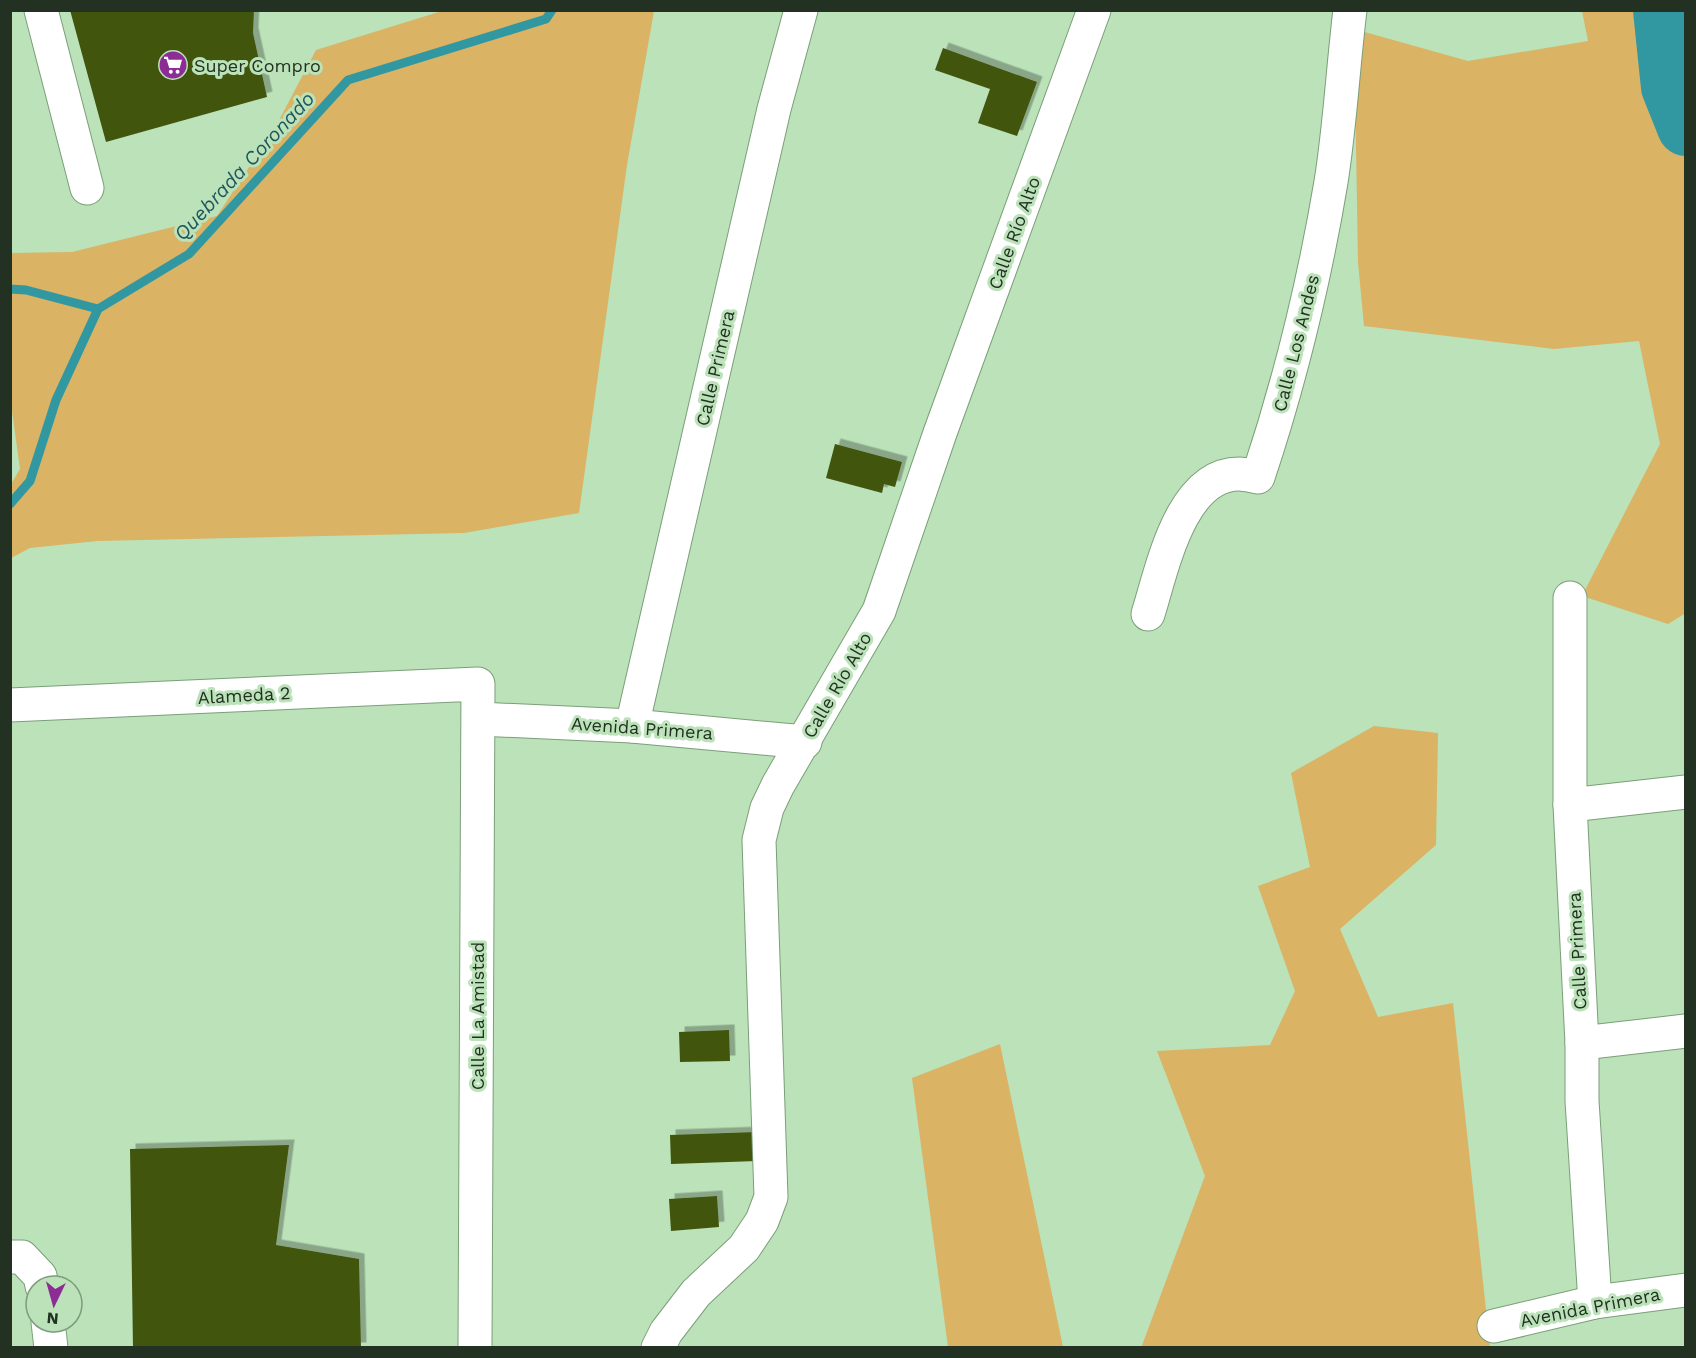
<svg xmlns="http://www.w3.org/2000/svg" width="1696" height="1358" font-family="'Work Sans',sans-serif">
<defs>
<filter id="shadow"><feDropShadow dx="5.5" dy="-5.5" stdDeviation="0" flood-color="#0004"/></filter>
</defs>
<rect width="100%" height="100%" fill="#bbe2b9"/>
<g fill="#dab364">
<polygon points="442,11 654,11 627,165 579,513 464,533 97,541 30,548 11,558 11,484 20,469 11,404 11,253 72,252 217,216 276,126 316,50"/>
<polygon points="1582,11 1685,11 1686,613 1668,624 1582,596 1660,444 1639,341 1554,349 1364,326 1358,262 1354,29 1468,61 1588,41"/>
<polygon points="1374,726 1438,733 1436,845 1340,929 1378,1017 1453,1003 1490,1347 1141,1348 1205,1176 1157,1051 1270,1045 1295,991 1258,886 1310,867 1291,773"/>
<polygon points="1000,1044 1063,1347 948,1347 912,1078"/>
</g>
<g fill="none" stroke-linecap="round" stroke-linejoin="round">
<g stroke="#3198a1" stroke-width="9">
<polyline points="10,289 26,290 98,309"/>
<polyline points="10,504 30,481 56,400 98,309 189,254 348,80 546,19 552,10"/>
</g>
<polyline stroke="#3198a1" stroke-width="58" points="1662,10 1670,87 1686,127"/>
</g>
<g fill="#425411" filter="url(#shadow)">
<polygon points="70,10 254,10 253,33 267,97 106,142"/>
<polygon points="943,48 1037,82 1017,136 978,123 990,89 935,70"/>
<polygon points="835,444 902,462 895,487 884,484 882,493 826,478"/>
<polygon points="729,1030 730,1061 680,1062 679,1032"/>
<polygon points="756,1132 757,1161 671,1164 670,1135"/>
<polygon points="289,1145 276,1245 359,1259 361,1348 133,1348 130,1149"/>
<polygon points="717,1196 719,1227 671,1231 669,1199"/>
</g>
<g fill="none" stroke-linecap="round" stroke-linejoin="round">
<g stroke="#7b9f79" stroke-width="35">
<g id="minor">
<polyline points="41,10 87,188"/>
<polyline points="1570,598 1570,805 1582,1043 1582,1101 1595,1302"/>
<path d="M1148,614C1162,570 1180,474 1239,474C1245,474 1252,476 1258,477C1290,381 1314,283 1331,182C1340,126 1343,67 1350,10"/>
<polyline points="10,705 478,684 475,1348"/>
<polyline points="479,719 632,726 805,742"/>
<polyline points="632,726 774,109 801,10"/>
<polyline points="1570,805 1686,792"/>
<polyline points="1582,1043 1686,1031"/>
<polyline points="10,1257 22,1257 40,1276 42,1286"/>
<polyline points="48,1322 51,1348"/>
<polyline points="1494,1326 1595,1302 1686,1290"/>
<polyline points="658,1348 666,1332 696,1293 744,1248 762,1221 771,1197 759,840 767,808 778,785 879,611 940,433 1094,10"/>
</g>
</g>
<use href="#minor" stroke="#fff" stroke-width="33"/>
</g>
<defs>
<g id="supermarket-disc" transform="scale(1.5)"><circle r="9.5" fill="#8c2d96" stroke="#bbe2b9"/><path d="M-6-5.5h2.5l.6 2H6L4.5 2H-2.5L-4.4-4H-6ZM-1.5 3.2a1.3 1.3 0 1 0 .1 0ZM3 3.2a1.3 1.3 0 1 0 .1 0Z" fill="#fff"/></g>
</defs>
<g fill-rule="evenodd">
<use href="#supermarket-disc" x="173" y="65"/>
</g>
<g text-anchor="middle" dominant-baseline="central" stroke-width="6" stroke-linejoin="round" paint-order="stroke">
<g font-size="18" fill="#223121" stroke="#bbe2b9" text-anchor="start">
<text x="194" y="65">Super Compro</text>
</g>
<g font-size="18" fill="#223121" stroke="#bbe2b9">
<text transform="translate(1014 233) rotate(-70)">Calle Río Alto</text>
<text transform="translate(1296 343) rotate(-76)">Calle Los Andes</text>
<text transform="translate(715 368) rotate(-77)">Calle Primera</text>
<text transform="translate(837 685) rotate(-60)">Calle Río Alto</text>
<text transform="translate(244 695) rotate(-3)">Alameda 2</text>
<text transform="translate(642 728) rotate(4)">Avenida Primera</text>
<text transform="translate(1577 951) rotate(-93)">Calle Primera</text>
<text transform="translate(477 1016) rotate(-90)">Calle La Amistad</text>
<text transform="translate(1590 1307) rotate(-11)">Avenida Primera</text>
</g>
<g font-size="20" font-style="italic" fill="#20575d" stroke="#bbe2b9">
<text transform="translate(244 166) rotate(-47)">Quebrada Coronado</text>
</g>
</g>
<rect width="1696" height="1358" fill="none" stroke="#223121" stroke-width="24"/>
<g transform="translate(54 1304) rotate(185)"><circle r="28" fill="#bbe2b9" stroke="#7e9b7c" stroke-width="1.5"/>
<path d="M0-4.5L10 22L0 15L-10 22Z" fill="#8c2d96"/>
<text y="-9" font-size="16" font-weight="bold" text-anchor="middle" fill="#223121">N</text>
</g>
</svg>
